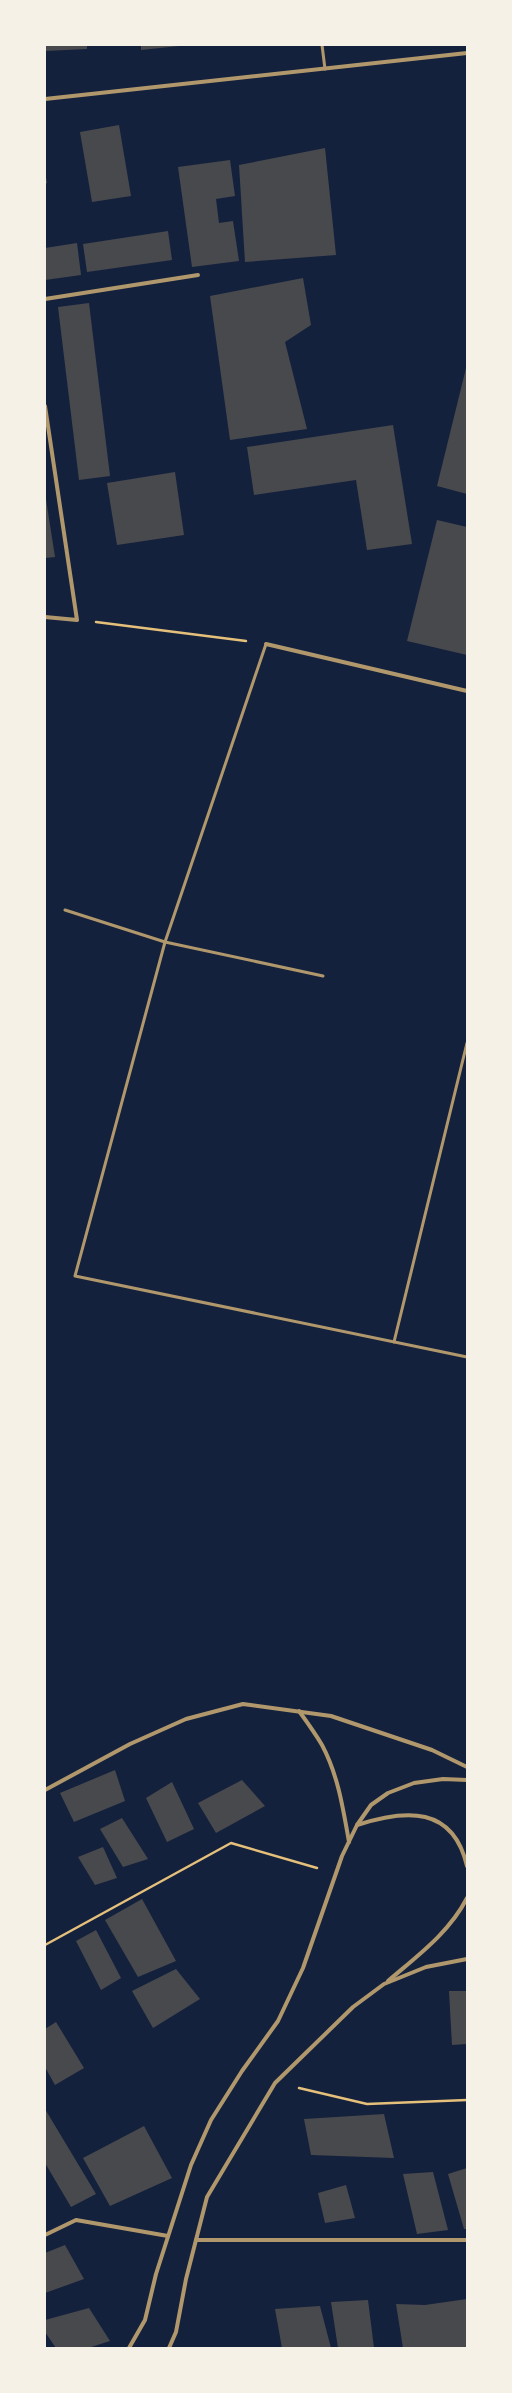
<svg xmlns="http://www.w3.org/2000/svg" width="512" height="2393" font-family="Signika,sans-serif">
<rect width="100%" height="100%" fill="#14213d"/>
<g fill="#48494c">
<polygon points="45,45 87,45 87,49 45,51"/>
<polygon points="141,45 179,45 179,46 141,50"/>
<polygon points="119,125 131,196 92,202 80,132"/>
<polygon points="325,148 336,255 245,262 239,165"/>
<polygon points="230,160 235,196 216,199 219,223 233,221 239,261 192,267 178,167"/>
<polygon points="45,172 47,183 45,184"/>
<polygon points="168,231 172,260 87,272 83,244"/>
<polygon points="77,243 81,275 45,280 45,248"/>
<polygon points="303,278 311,325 285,342 307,429 230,440 210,296"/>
<polygon points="89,303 110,476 79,480 58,307"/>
<polygon points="467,364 467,494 437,486"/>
<polygon points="393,425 412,544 367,550 356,480 254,495 247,447"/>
<polygon points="175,472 184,535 117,545 107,483"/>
<polygon points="45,493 55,557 45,558"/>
<polygon points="437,520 467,527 467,655 407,641"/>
<polygon points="115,1770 125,1801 74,1822 60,1793"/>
<polygon points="242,1780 265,1806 216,1833 198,1803"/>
<polygon points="172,1782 194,1829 167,1842 146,1798"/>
<polygon points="122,1818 148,1859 123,1867 100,1829"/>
<polygon points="103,1847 117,1878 95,1885 78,1857"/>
<polygon points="142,1899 176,1961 138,1977 105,1920"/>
<polygon points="96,1930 121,1978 101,1990 76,1941"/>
<polygon points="176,1969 200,1999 153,2028 132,1991"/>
<polygon points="449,1991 467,1991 467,2044 452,2045"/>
<polygon points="56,2022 84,2068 55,2085 45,2067 45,2029"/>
<polygon points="45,2109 96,2194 71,2207 45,2163"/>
<polygon points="384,2114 394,2158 311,2155 304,2119"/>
<polygon points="144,2126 172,2178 110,2206 83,2158"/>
<polygon points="467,2168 467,2229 464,2229 448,2174"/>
<polygon points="433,2172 448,2230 417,2234 403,2174"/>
<polygon points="346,2185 355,2218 325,2223 318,2193"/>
<polygon points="65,2245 84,2279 45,2293 45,2253"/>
<polygon points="467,2299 467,2348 403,2348 396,2304 425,2305"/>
<polygon points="368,2300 374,2348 338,2348 331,2302"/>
<polygon points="320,2306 331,2348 282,2348 275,2309"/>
<polygon points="89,2308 110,2341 88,2348 56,2348 45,2332 45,2320"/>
</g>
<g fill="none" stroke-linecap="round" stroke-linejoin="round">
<g stroke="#e5c07b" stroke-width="2.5">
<polyline points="96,622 246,641"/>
<polyline points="45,1945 231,1843 317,1868"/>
<polyline points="299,2088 367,2104 467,2100"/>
</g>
<g stroke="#b1986c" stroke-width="3">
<polyline points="322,45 325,69"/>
<polyline points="266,644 165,942 75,1276 467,1357"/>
<polyline points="65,910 165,942 323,976"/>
<polyline points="394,1342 467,1043"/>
</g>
<g stroke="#b1986c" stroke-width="4">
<polyline points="45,99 467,53"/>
<polyline points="45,299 198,275"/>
<polyline points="45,406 77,620 45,617"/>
<polyline points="266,644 467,691"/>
<path d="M299,1711C307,1722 315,1733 322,1745C338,1775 343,1808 349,1842"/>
<polyline points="45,1790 130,1744 186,1719 243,1704 331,1716 432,1750 467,1767"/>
<path d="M357,1825C406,1809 453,1806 467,1866"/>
<path d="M388,1981C417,1956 449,1933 467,1898"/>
<polyline points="45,2235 76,2220 168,2236"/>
<polyline points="196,2240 467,2240"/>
<polyline points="129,2348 145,2320 156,2274 191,2165 211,2120 242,2071 278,2021 303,1968 342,1856 357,1825 371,1805 388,1793 414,1783 443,1779 467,1780"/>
<polyline points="169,2348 176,2332 186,2279 207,2197 275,2083 353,2007 384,1984 426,1967 467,1959"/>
</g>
</g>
<rect width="512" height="2393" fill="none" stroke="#f6f1e7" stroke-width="92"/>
</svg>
